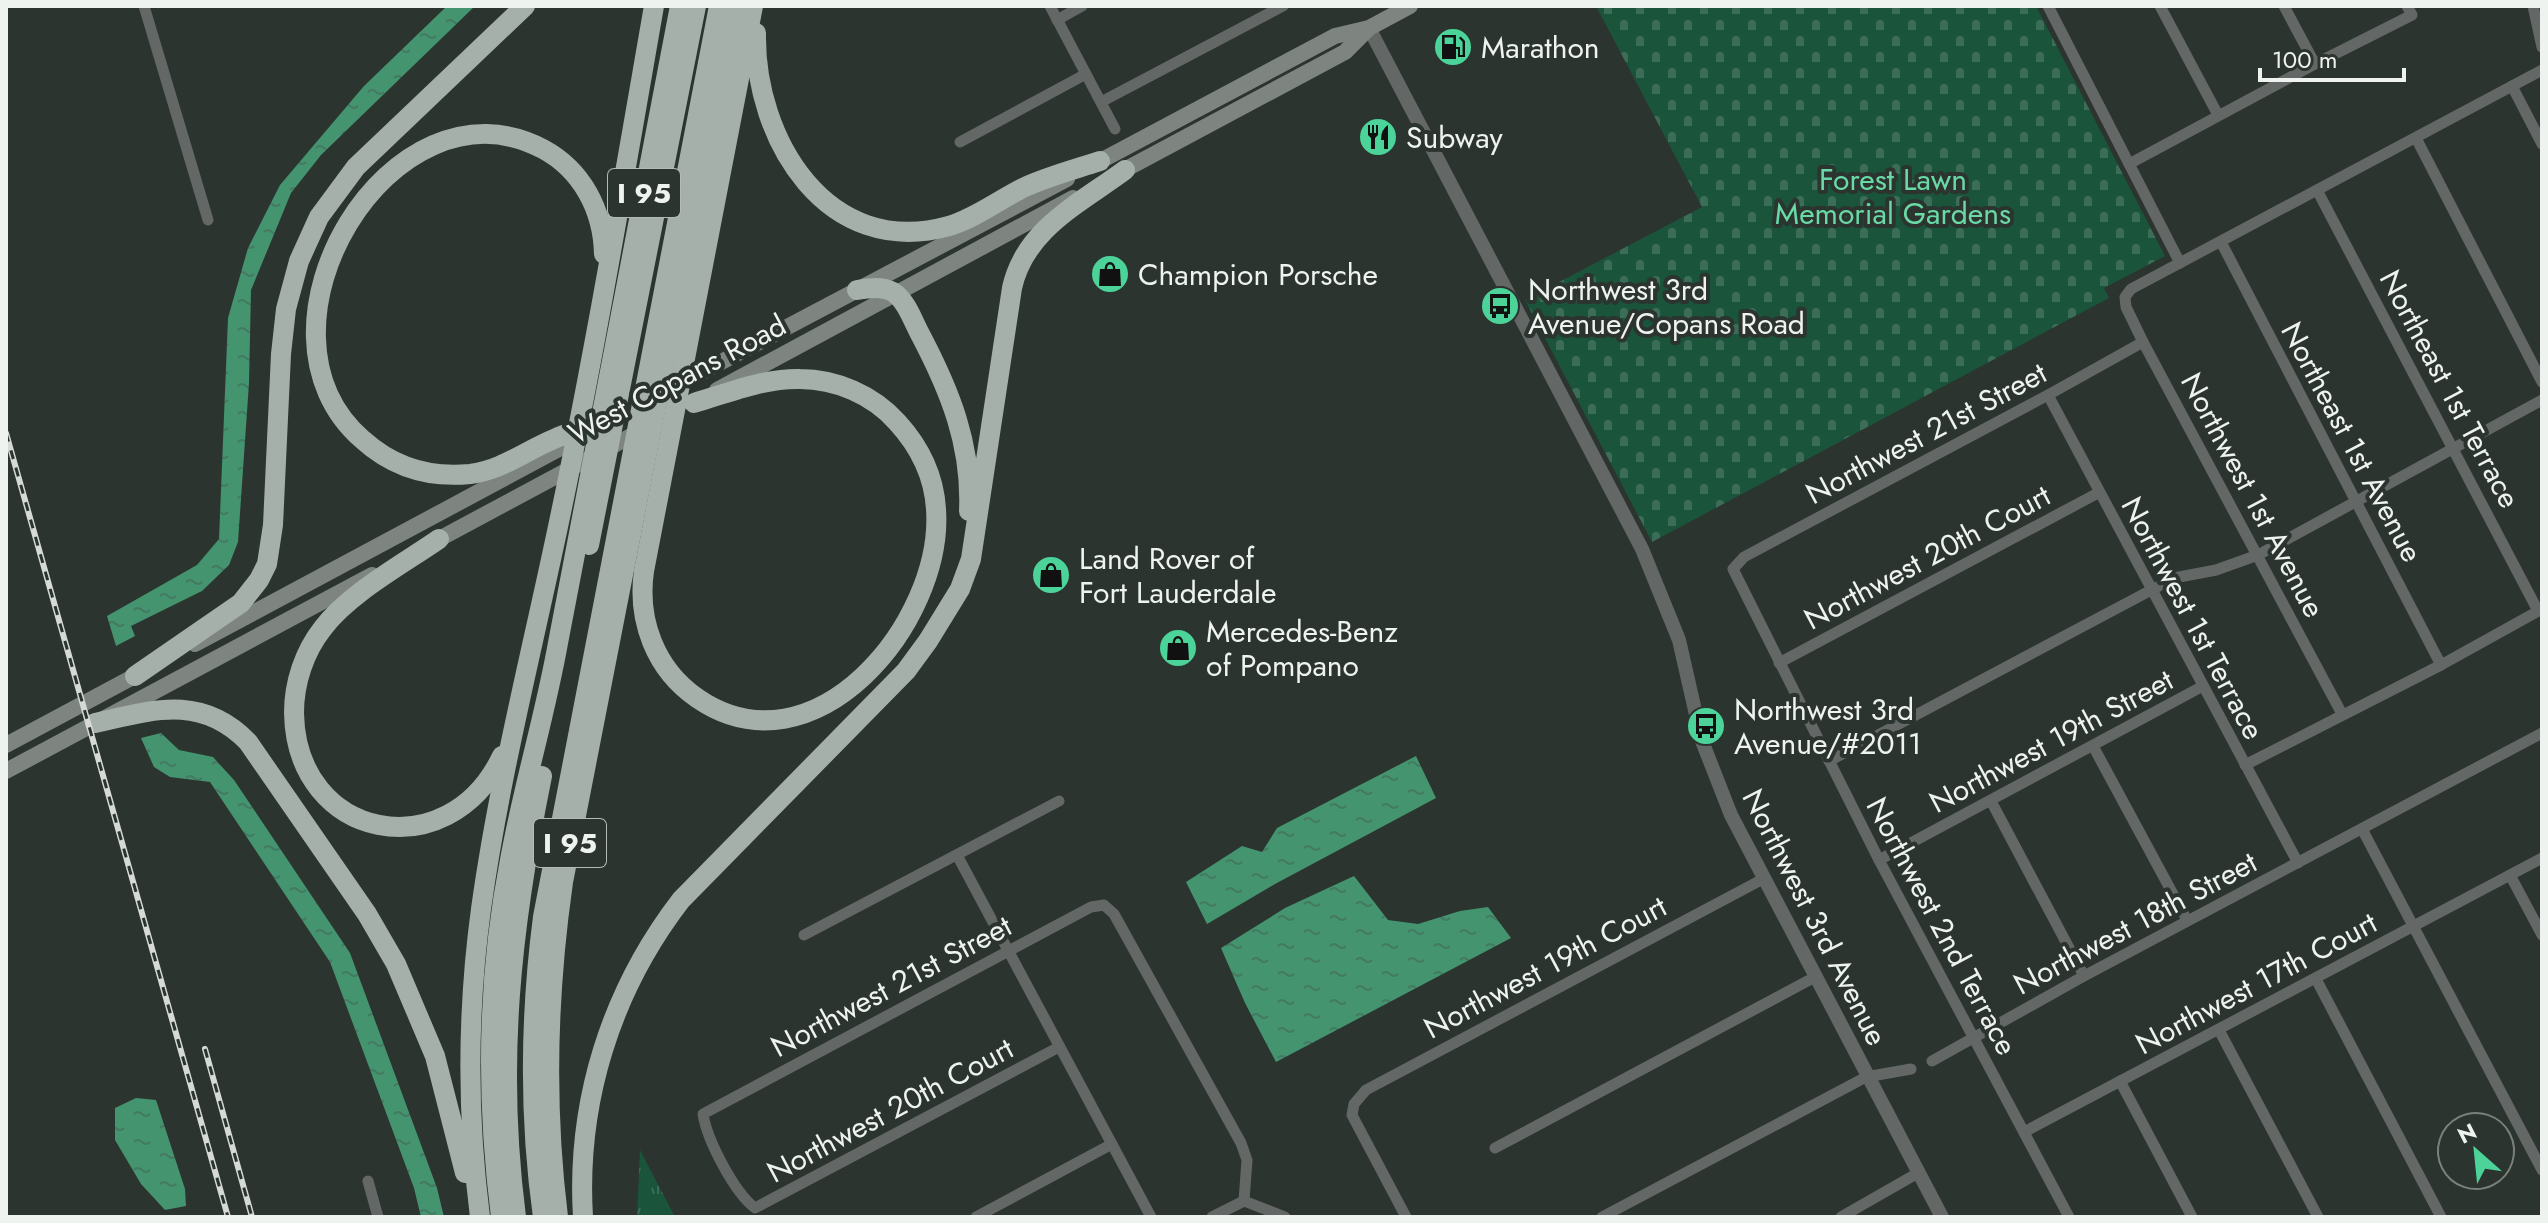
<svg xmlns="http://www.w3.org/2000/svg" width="2548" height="1223" font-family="Jost,sans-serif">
<defs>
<pattern id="grass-tufts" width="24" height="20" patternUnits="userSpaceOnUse" patternTransform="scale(2)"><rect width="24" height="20" fill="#1a543b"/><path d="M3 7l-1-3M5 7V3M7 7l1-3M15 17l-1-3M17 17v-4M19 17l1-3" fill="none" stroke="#3c6d58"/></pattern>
<pattern id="cemetery-stones" width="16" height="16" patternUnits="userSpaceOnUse" patternTransform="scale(2)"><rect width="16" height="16" fill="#1a543b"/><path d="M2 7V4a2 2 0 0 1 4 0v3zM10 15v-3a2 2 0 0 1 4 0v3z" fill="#3c6d58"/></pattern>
<pattern id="water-ripples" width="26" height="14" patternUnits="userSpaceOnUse" patternTransform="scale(2)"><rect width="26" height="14" fill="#43946f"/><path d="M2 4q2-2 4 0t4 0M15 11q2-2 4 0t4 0" fill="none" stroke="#447a61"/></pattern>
</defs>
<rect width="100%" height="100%" fill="#2c342f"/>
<polygon fill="url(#grass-tufts)" points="640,1150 675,1217 637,1217"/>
<polygon fill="url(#cemetery-stones)" points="1596,6 2036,6 2165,256 2104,288 2109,298 1652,542 1525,300 1702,207"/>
<g fill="url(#water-ripples)">
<polygon points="447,6 475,6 321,155 291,193 251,290 249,383 238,542 229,565 202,591 131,626 135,636 116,646 107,616 197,565 219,539 228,318 248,248 280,185 364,86"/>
<polygon points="161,733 179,750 213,757 234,780 350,953 437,1188 444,1217 421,1217 414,1188 330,962 210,782 170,777 154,767 141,738"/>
<polygon points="1416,756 1436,798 1275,884 1207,924 1186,882 1242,846 1262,852 1277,828"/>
<polygon points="1354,876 1388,920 1418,924 1460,911 1488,907 1511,938 1276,1062 1245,1003 1221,948 1285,908"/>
<polygon points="136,1098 156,1100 185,1189 186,1206 165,1210 141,1184 115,1140 115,1108"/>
</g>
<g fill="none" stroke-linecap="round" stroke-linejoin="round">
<g stroke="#636765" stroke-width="11">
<polyline points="144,6 208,220"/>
<polyline points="1050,6 1115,129"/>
<polyline points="2048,6 2180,263"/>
<polyline points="2160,6 2218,115"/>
<polyline points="2284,6 2315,64"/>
<polyline points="2533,6 2542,47"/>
<polyline points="1057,20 1082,6"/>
<polyline points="2512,86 2542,144"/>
<polyline points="1101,102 1283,6"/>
<polyline points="2416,138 2542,382"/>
<polyline points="960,142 1086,74"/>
<polyline points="2129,164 2315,64 2412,15 2407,6"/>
<polyline points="2317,190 2538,611"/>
<polyline points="2221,242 2441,665"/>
<polyline points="2048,395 2298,863"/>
<polyline points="1779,663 2098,493"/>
<polyline points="2342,714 2143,342 2126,307 2125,297 2131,289 2542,70"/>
<polyline points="2093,746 2187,920"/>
<polyline points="1829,761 2174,578 2216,570 2258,555 2542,400"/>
<polyline points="2245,765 2441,665 2542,609"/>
<polyline points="1991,801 2084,976"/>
<polyline points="2362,829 2542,1170"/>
<polyline points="957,855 1151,1217"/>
<polyline points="1879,860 2203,686"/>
<polyline points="2510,875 2542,935"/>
<polyline points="804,935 1059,801"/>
<polyline points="2316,979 2441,1217"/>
<polyline points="2219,1030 2318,1217"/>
<path d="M1059,1047L755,1208C734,1192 707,1140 703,1114L1091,907L1104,905L1114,914L1241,1143L1247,1160L1244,1201L1285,1217"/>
<polyline points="1932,1061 2084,976 2542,733"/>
<polyline points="2120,1081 2192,1217"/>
<polyline points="2024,1132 2542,858"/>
<polyline points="1495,1148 1815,977"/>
<polyline points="368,1181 378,1217"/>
<polyline points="976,1217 1112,1144"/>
<polyline points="1212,1217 1244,1201"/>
<polyline points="1406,1217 1352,1115 1354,1104 1366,1090 1763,879"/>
<polyline points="1602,1217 1866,1077 1911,1069"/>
<polyline points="1841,1217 1918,1173"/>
<polyline points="2069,1217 1879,860 1733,569 1744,557 2048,395 2143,342"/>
</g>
<polyline stroke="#636765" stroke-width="14" points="1369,28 1642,549 1679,640 1702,741 1731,815 1942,1217"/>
<g stroke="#7e8581" stroke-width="16">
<polyline points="1091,166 1335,36 1369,28 1410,6"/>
<polyline points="1115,175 1345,52 1368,29"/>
<polyline points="674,387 1067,179"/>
<polyline points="717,390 1073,198"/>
<polyline points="428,545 644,429"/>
<polyline points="195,644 583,436"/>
<polyline points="6,745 146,670"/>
<polyline points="6,771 372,575"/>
</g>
<g stroke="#a6b0ab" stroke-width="20">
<path d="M756,33C754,139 827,260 949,226C976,218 1000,199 1025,187C1049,176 1076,169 1100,161"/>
<path d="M857,290C869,288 882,286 893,292C906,300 913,321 920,334C950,391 972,445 969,511"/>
<path d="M694,403C728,393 764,378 800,379C836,379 873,395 897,422C919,446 934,476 936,509C944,622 814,779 697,698C655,669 637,620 644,571L753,6"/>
<path d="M588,426C577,430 565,434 554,439C525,451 502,470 470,474C430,478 393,467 363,440C235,330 392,69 543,149C582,170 603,210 604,254"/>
<path d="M439,539C403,564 348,594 323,628C304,652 294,683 294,713C296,840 448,870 502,756"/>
<polyline points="589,545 696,6"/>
<polyline points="135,676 241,603 259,580 267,564 273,525 281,354 286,309 299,261 319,217 356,167 525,6"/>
<path d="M95,723C153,710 201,694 248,742L367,914L396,964L435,1056L465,1173"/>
<path d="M480,1217C467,1115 467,1012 481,909C499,779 532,651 559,522C595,351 624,178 654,6"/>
<path d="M501,1217C486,1098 487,978 510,860C523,787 545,716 558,643C598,430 639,218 680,6"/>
<path d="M516,1217C496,1063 511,928 542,776"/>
<path d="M543,1217C529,1117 530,1017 543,917L719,6"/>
<path d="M558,1217C544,1104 547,994 563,882L734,6"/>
<path d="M583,1217C576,1102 611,991 681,900L906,671L928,641L960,589L971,559L1012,288C1025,229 1079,204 1125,170"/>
</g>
<g stroke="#d5dad7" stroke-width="6">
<g id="rail">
<polyline points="6,433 228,1217"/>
<polyline points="205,1049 252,1217"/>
</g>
</g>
<use href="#rail" stroke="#2c342f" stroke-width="3" stroke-dasharray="9" stroke-linecap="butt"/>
</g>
<defs>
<g id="fuel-disc" transform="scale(2)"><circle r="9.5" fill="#4cd39a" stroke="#2c342f"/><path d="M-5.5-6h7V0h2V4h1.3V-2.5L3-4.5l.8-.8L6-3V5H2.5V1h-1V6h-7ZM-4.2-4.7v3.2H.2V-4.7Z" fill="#111"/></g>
<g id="restaurant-disc" transform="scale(2)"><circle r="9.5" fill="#4cd39a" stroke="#2c342f"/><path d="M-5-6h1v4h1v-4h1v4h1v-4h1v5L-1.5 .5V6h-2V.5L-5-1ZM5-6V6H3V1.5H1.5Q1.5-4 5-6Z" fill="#111"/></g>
<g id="shop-disc" transform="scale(2)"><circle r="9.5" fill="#4cd39a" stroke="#2c342f"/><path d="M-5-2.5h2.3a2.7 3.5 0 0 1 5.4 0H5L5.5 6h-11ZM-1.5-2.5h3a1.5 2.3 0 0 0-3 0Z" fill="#111"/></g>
<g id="bus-disc" transform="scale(2)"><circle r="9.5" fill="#4cd39a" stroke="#2c342f"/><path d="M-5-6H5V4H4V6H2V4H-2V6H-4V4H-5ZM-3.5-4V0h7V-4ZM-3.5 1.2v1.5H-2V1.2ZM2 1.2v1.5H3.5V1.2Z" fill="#111"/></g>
</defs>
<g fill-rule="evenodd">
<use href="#fuel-disc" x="1453" y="47"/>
<use href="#restaurant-disc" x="1378" y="137"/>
<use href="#shop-disc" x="1110" y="274"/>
<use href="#bus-disc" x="1500" y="306"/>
<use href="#shop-disc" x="1051" y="575"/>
<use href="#shop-disc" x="1178" y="648"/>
<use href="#bus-disc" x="1706" y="726"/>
</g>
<g text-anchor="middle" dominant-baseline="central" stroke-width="8" stroke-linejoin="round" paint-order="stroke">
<g fill="#2c342f" stroke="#b4bab6" stroke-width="2">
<rect x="608" y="169" width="72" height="48" rx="6"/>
<rect x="534" y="819" width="72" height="48" rx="6"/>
</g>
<g font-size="28" font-weight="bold" fill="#eef3f0">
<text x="644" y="193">I 95</text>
<text x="570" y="843">I 95</text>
</g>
<g font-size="30" fill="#eef3f0" stroke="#2c342f" text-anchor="start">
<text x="1481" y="47">Marathon</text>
<text x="1406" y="137">Subway</text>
<text x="1138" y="274">Champion Porsche</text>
<text x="1528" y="289">Northwest 3rd<tspan x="1528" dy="34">Avenue/Copans Road</tspan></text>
<text x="1079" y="558">Land Rover of<tspan x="1079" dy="34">Fort Lauderdale</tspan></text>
<text x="1206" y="631">Mercedes-Benz<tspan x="1206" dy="34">of Pompano</tspan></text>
<text x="1734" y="709">Northwest 3rd<tspan x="1734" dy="34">Avenue/#2011</tspan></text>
</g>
<g font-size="30" fill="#69d9a6" stroke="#2c342f">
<text x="1893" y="179">Forest Lawn<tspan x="1893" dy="34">Memorial Gardens</tspan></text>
</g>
<g font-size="30" fill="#eef3f0" stroke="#2c342f">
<text transform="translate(677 379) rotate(-28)">West Copans Road</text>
<text transform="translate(2450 389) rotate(62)">Northeast 1st Terrace</text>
<text transform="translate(1926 433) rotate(-28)">Northwest 21st Street</text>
<text transform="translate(2352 442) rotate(62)">Northeast 1st Avenue</text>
<text transform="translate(2253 495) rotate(62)">Northwest 1st Avenue</text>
<text transform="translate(1927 557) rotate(-28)">Northwest 20th Court</text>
<text transform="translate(2193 618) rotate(62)">Northwest 1st Terrace</text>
<text transform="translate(2051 741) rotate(-28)">Northwest 19th Street</text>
<text transform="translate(1815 917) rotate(63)">Northwest 3rd Avenue</text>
<text transform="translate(2135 923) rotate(-28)">Northwest 18th Street</text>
<text transform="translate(1942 926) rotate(62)">Northwest 2nd Terrace</text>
<text transform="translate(1545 967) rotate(-28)">Northwest 19th Court</text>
<text transform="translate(2256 983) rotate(-28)">Northwest 17th Court</text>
<text transform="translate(891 986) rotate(-28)">Northwest 21st Street</text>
<text transform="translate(890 1110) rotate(-28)">Northwest 20th Court</text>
</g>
</g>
<rect width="2548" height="1223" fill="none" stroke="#eef3f0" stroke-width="16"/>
<g transform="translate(2476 1151) rotate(333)"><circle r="38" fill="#2c342f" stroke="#7a807c" stroke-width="2"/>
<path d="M0-6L14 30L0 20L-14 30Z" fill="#4cd39a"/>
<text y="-12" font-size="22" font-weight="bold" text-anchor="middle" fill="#eef3f0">N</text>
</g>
<path d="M2260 68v12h144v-12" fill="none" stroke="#eef3f0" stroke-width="4"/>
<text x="2272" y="68" font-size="24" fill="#eef3f0" stroke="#2c342f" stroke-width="6" paint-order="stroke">100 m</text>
</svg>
